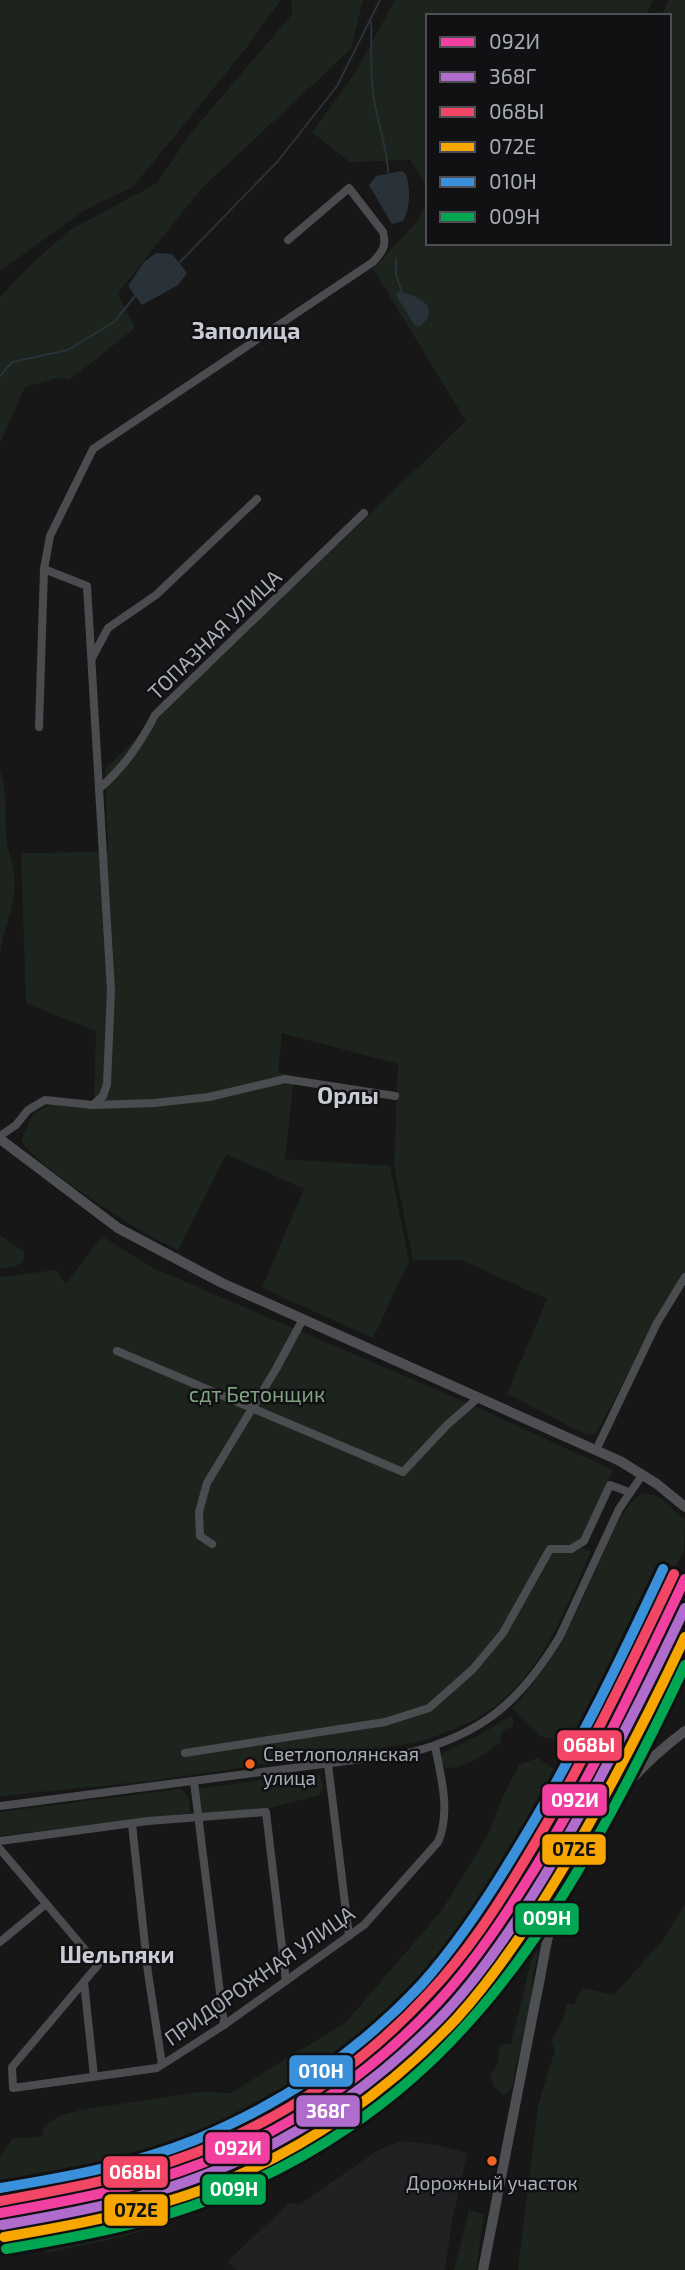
<svg xmlns="http://www.w3.org/2000/svg" width="685" height="2270" font-family="'Exo 2',sans-serif">
<rect width="100%" height="100%" fill="#171717"/>
<polygon fill="#212123" points="402,2141 436,2145 467,2153 451,2227 445,2270 237,2270 227,2262 289,2203 300,2204 380,2149"/>
<g fill="#1d241e">
<polygon points="0,0 281,0 244,51 133,187 85,210 0,271"/>
<polygon points="291,0 363,0 351,49 201,189 125,284 118,293 135,328 69,380 57,378 25,387 0,443 0,297 30,265 70,230 157,183 190,134 292,14"/>
<polygon points="395,0 653,0 646,16 428,16 428,188 410,160 350,162 312,132 355,73"/>
<path d="M669,0H685V1274L666,1300L601,1425L594,1434L587,1435L507,1394L547,1299L461,1260H413L394,1165L398,1064L282,1033L278,1072L294,1076L285,1159L390,1166L409,1261L373,1338L262,1288L304,1189L226,1154L178,1250C147,1236 121,1219 93,1200C67,1182 41,1166 21,1141L33,1114L51,1104L68,1107L94,1100L96,1031L26,1003L21,853L108,852L105,769L466,421L373,269L418,220L428,197V243H669V16H661Z"/>
<path d="M0,771C9,793 4,818 7,842C11,862 17,874 14,896C11,916 2,934 0,954Z"/>
<polygon points="0,1235 24,1252 24,1259 17,1266 0,1269"/>
<path d="M102,1236L151,1267L472,1405L613,1470L586,1534L574,1547L591,1551C566,1608 542,1675 488,1711C466,1726 440,1735 415,1743L150,1781L0,1796V1277L56,1270L66,1284Z"/>
<path d="M644,1493L659,1497L685,1520L684,1551L610,1686L582,1729L568,1735L557,1736L555,1739L542,1737L512,1708C561,1658 586,1591 615,1528C623,1515 630,1499 644,1493Z"/>
<path d="M508,1717H511L514,1722L512,1728H507L501,1733V1742C484,1754 467,1768 446,1768L441,1759L443,1753C466,1740 487,1733 508,1717Z"/>
<polygon points="538,1758 555,1770 526,1841 469,1931 358,2047 316,2065 297,2092 274,2098 237,2113 219,2128 108,2172 30,2184 0,2194 0,2156 13,2138 42,2137 44,2126 62,2115 86,2109 200,2092 231,2093 346,2022 442,1910 488,1835 503,1796 519,1765"/>
<path d="M313,1773L319,1775C323,1782 325,1788 319,1795L266,1809L202,1815L197,1789Z"/>
<path d="M180,1789C190,1795 190,1803 190,1813L0,1836V1812Z"/>
<polygon points="685,1905 685,2270 518,2270 538,2105 555,2050 551,2043 563,2019 567,2003 574,2004 582,1988 614,1995 663,1940"/>
<polygon points="539,1948 533,1976 531,2008 515,2069 512,2088 504,2095 494,2087 490,2076 497,2065 500,2045 511,2044 531,1961"/>
<path d="M283,2163C214,2217 128,2238 44,2253L47,2234L193,2194L268,2166Z"/>
<polygon points="469,2210 484,2214 476,2270 454,2270"/>
</g>
<g fill="#2a3239">
<path d="M402,171L406,174C410,188 411,208 403,221L392,224L369,185L376,176Z"/>
<polygon points="156,253 172,254 187,273 178,285 142,305 128,286 144,262"/>
<path d="M398,292C418,294 443,308 419,327L414,324L396,295Z"/>
</g>
<g fill="none" stroke-linecap="round" stroke-linejoin="round">
<g stroke="#2a3239" stroke-width="2">
<path d="M371,21C372,45 370,69 373,92C376,120 387,145 388,172"/>
<polyline points="396,259 396,275 402,292"/>
<polyline points="179,263 278,161 337,86 380,0"/>
<polyline points="0,376 12,362 68,350 114,322 135,296"/>
</g>
<g stroke="#4b4c50" stroke-width="8">
<polyline points="92,658 108,628 156,595 257,499"/>
<path d="M39,727L44,569L50,536L93,449L373,262C382,252 387,246 383,232L349,188L288,240"/>
<path d="M99,789C124,767 140,744 155,715L364,513"/>
<polyline points="93,1105 154,1103 209,1097 285,1079 395,1096"/>
<polyline points="0,1136 16,1125 28,1110 45,1100 93,1105 103,1096 107,1084 111,991 87,586 44,569"/>
<polyline points="117,1351 403,1472 447,1425 479,1397"/>
<polyline points="596,1450 657,1323 685,1277"/>
<polyline points="212,1544 200,1536 199,1512 207,1483 276,1369 303,1319"/>
<polyline points="185,1753 385,1722 429,1708 473,1669 503,1633 550,1549 571,1549 584,1541 610,1485 629,1492"/>
<polyline points="328,1764 349,1936"/>
<polyline points="194,1782 224,2025"/>
<path d="M0,1806L408,1753C482,1735 521,1701 560,1636L619,1509L643,1474"/>
<polyline points="132,1824 148,1973 162,2064"/>
<polyline points="0,1841 148,1821 266,1812 286,1981"/>
<path d="M0,1849L98,1965L12,2067L13,2088L157,2068L224,2025L364,1925L438,1842C451,1812 441,1777 435,1746"/>
<polyline points="0,1942 46,1904"/>
<polyline points="84,1982 94,2076"/>
</g>
<g stroke="#4d4f52" stroke-width="10">
<polyline points="0,1139 118,1228 222,1283 620,1461 657,1484 685,1507"/>
<path d="M483,2270C501,2181 517,2092 535,2003C543,1967 547,1928 560,1894C583,1830 631,1771 685,1731"/>
</g>
<g stroke="#111113" stroke-width="16">
<path id="rail-1" d="M0,2213C68,2201 135,2189 200,2164C290,2130 373,2072 438,2002C476,1961 507,1913 537,1865C593,1773 639,1676 685,1579"/>
</g>
<g stroke="#111113" stroke-width="16">
<path id="rail-2" d="M2,2225C71,2213 142,2200 207,2174C298,2139 379,2082 446,2012C484,1971 516,1923 545,1875C597,1789 642,1699 685,1608"/>
</g>
<g stroke="#111113" stroke-width="16">
<path id="rail-3" d="M0,2201C66,2189 132,2177 195,2153C284,2119 365,2063 429,1993C467,1953 497,1907 525,1860C581,1768 628,1671 674,1574"/>
</g>
<g stroke="#111113" stroke-width="16">
<path id="rail-4" d="M4,2237C74,2225 144,2212 210,2187C303,2151 389,2091 457,2018C495,1976 527,1928 556,1880C604,1802 646,1720 685,1637"/>
</g>
<g stroke="#111113" stroke-width="16">
<path id="rail-5" d="M0,2188C66,2177 133,2165 195,2140C280,2105 358,2052 421,1985C458,1944 488,1898 516,1851C572,1760 618,1665 663,1569"/>
</g>
<g stroke="#111113" stroke-width="16">
<path id="rail-6" d="M6,2249C77,2237 149,2224 216,2197C311,2160 398,2101 466,2025C556,1927 628,1786 685,1665"/>
</g>
<use href="#rail-1" stroke="#f240a1" stroke-width="10"/>
<use href="#rail-2" stroke="#b06ccc" stroke-width="10"/>
<use href="#rail-3" stroke="#f34667" stroke-width="10"/>
<use href="#rail-4" stroke="#f7a600" stroke-width="10"/>
<use href="#rail-5" stroke="#3a90db" stroke-width="10"/>
<use href="#rail-6" stroke="#00a651" stroke-width="10"/>
</g>
<g fill="#f26522" stroke="#111113" stroke-width="2.5">
<circle cx="250" cy="1764" r="6"/>
<circle cx="492" cy="2161" r="6"/>
</g>
<g text-anchor="middle" dominant-baseline="central" stroke-width="5" stroke-linejoin="round" paint-order="stroke">
<g font-size="19" fill="#a8adb8" stroke="#111113" text-anchor="start">
<text x="263" y="1753">Светлополянская<tspan x="263" dy="24">улица</tspan></text>
<text x="492" y="2182" text-anchor="middle">Дорожный участок</text>
</g>
<g font-size="21" fill="#a8adb8" stroke="#111113">
<text transform="translate(214 634) rotate(-44)">ТОПАЗНАЯ УЛИЦА</text>
<text transform="translate(259 1975) rotate(-35)">ПРИДОРОЖНАЯ УЛИЦА</text>
</g>
<g font-size="21" fill="#7fa381" stroke="#111113">
<text x="257" y="1393">сдт Бетонщик</text>
</g>
<g font-size="23" font-weight="bold" fill="#c9ccd4" stroke="#111113">
<text x="246" y="330">Заполица</text>
<text x="348" y="1095">Орлы</text>
<text x="117" y="1954">Шельпяки</text>
</g>
</g>
<g stroke="#111113" stroke-width="2.5">
<rect x="556" y="1729" width="67" height="33" rx="7" fill="#f34667"/>
<rect x="541" y="1783" width="67" height="34" rx="7" fill="#f240a1"/>
<rect x="541" y="1833" width="66" height="33" rx="7" fill="#f7a600"/>
<rect x="514" y="1902" width="66" height="34" rx="7" fill="#00a651"/>
<rect x="288" y="2054" width="66" height="34" rx="7" fill="#3a90db"/>
<rect x="295" y="2094" width="66" height="34" rx="7" fill="#b06ccc"/>
<rect x="204" y="2131" width="67" height="34" rx="7" fill="#f240a1"/>
<rect x="102" y="2155" width="67" height="34" rx="7" fill="#f34667"/>
<rect x="201" y="2173" width="66" height="33" rx="7" fill="#00a651"/>
<rect x="103" y="2193" width="66" height="34" rx="7" fill="#f7a600"/>
</g>
<g font-size="19" text-anchor="middle" font-weight="bold" fill="#fff">
<text x="589" y="1752">068Ы</text>
<text x="575" y="1807">092И</text>
<text x="547" y="1925">009Н</text>
<text x="321" y="2078">010Н</text>
<text x="328" y="2118">368Г</text>
<text x="238" y="2155">092И</text>
<text x="135" y="2179">068Ы</text>
<text x="234" y="2196">009Н</text>
</g>
<g font-size="19" text-anchor="middle" font-weight="bold" fill="#111">
<text x="574" y="1856">072Е</text>
<text x="136" y="2217">072Е</text>
</g>
<rect x="426" y="14" width="245" height="231" fill="#111113" stroke="#4d4f55" stroke-width="2"/>
<rect x="440" y="37" width="35" height="10" fill="#f240a1" stroke="#4d4f55" stroke-width="2"/>
<text x="489" y="49" font-size="21" fill="#a8adb8">092И</text>
<rect x="440" y="72" width="35" height="10" fill="#b06ccc" stroke="#4d4f55" stroke-width="2"/>
<text x="489" y="84" font-size="21" fill="#a8adb8">368Г</text>
<rect x="440" y="107" width="35" height="10" fill="#f34667" stroke="#4d4f55" stroke-width="2"/>
<text x="489" y="119" font-size="21" fill="#a8adb8">068Ы</text>
<rect x="440" y="142" width="35" height="10" fill="#f7a600" stroke="#4d4f55" stroke-width="2"/>
<text x="489" y="154" font-size="21" fill="#a8adb8">072Е</text>
<rect x="440" y="177" width="35" height="10" fill="#3a90db" stroke="#4d4f55" stroke-width="2"/>
<text x="489" y="189" font-size="21" fill="#a8adb8">010Н</text>
<rect x="440" y="212" width="35" height="10" fill="#00a651" stroke="#4d4f55" stroke-width="2"/>
<text x="489" y="224" font-size="21" fill="#a8adb8">009Н</text>
</svg>
